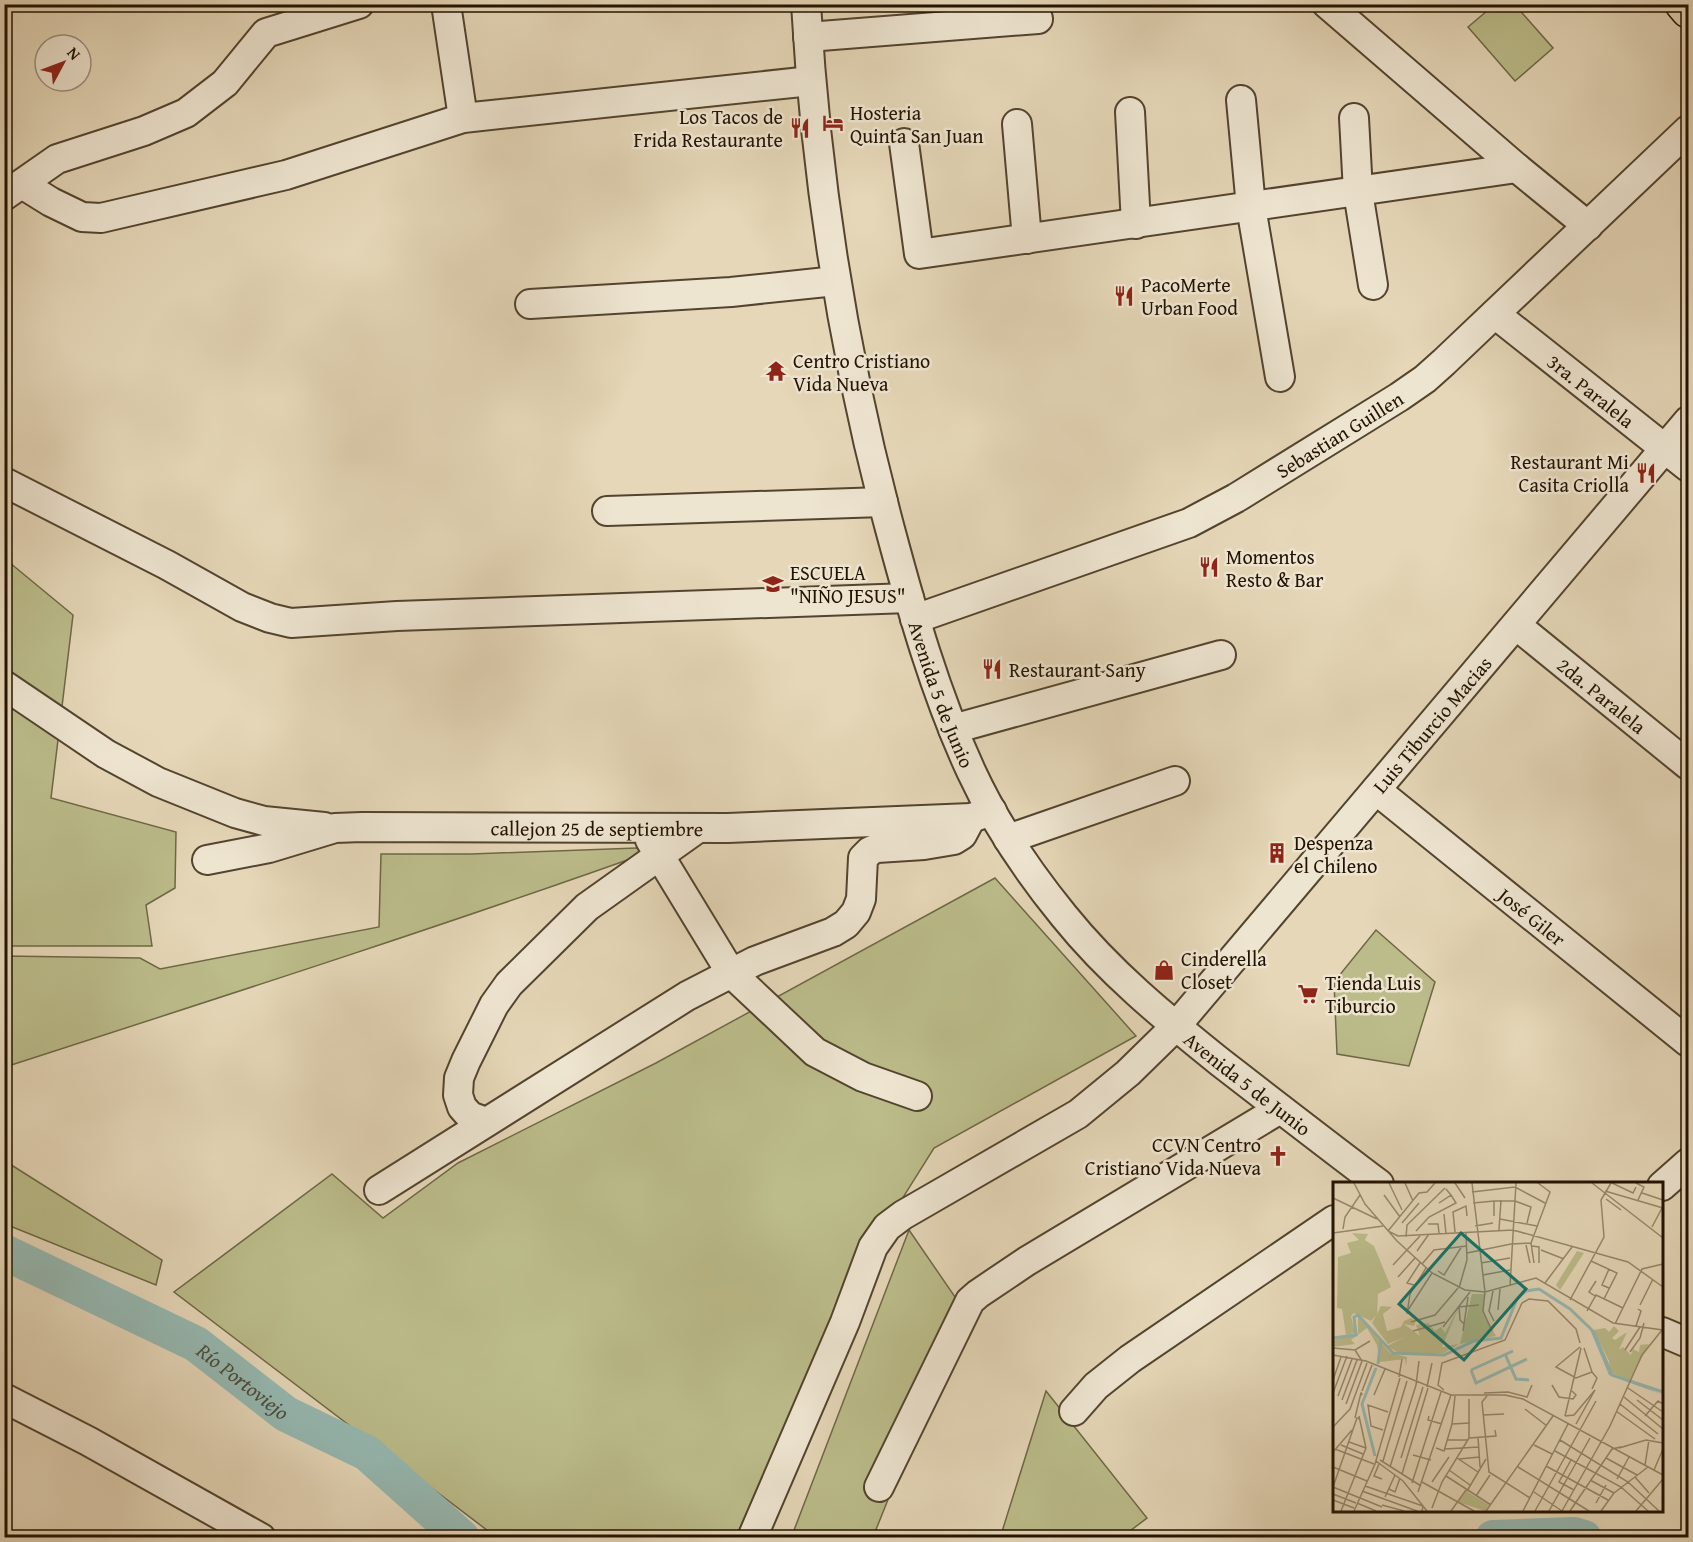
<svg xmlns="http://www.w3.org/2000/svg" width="1693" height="1542" font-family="'Gentium Book Plus',serif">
<rect width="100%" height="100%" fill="#e5d7b8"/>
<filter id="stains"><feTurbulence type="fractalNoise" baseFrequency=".00333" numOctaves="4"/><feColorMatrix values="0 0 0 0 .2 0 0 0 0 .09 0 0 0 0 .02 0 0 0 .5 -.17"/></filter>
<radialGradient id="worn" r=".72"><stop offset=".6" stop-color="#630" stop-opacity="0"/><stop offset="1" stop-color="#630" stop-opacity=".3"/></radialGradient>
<g fill="#bbbc8a" stroke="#6e6845" stroke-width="1.5">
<polygon points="1494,5 1515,5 1553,48 1515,81 1468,27"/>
<polygon points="4,558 73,615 51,798 176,832 175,888 146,905 152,946 5,946"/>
<path d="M664,847C446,925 225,996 5,1067V956L140,958L160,969L379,927L381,854H471Z"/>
<polygon points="995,878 1136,1036 934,1148 863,1261 763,1537 496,1537 174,1292 332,1174 383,1218 458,1163 656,1063"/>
<polygon points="1376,930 1435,982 1409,1066 1337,1054 1334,982"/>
<polygon points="5,1161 162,1260 156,1285 5,1224"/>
<polygon points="909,1230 964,1310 873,1537 791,1538"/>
<polygon points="1046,1391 1147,1518 1122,1537 1000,1538"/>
</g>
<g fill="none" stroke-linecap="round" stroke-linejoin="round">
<g stroke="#96b9b2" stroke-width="36">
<path id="s1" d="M4,1252L196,1344L286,1414L367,1453L462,1538"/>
<polyline points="1493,1538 1574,1535 1584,1538"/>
</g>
<g stroke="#53442e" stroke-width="32">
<g id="minor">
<polyline points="446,4 463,118"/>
<path id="s2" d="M806,4C816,182 844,357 890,529C912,611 935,693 971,771C995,823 1028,872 1064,916C1109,972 1164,1017 1220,1062C1273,1103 1326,1144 1379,1184"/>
<polyline points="1327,4 1517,168 1588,226"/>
<polyline points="808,37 1038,19"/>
<polyline points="1241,100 1251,207 1280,377"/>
<polyline points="1130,112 1136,224"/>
<polyline points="1354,118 1358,192 1373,285"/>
<polyline points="1017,124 1027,239"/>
<polyline points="904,143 919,254 1517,168"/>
<polyline points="22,184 51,202 82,217 101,218 286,175 463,118 811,81"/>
<polyline points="4,196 57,159 144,131 186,113 225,83 266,33 359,4"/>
<polyline points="530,304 731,292 836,281"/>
<path id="s3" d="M1495,314L1688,467"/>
<polyline points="4,482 167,565 242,607 270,618 291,623 397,616 909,598"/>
<polyline points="607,511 883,502"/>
<path id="s4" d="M915,619L1189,523L1236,498L1399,397L1425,379L1444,362L1688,130"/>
<path id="s5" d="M1516,625L1688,765"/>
<polyline points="4,685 106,754 158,782 235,813 264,821 324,827"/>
<polyline points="953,729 1221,655"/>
<path id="s6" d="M1376,790L1688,1042"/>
<polyline points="1008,839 1175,781"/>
<polyline points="650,840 731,973 815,1052 863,1077 917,1096"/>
<path id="s7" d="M207,860L269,848L335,828L362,827L728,828L971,818L992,811"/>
<polyline points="486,1122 470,1116 462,1107 458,1095 459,1078 466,1061 494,1005 509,984 587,907 698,828"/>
<polyline points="1662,1186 1688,1163"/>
<polyline points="379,1190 687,996 755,961 833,932 846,924 856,912 861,899 863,858 870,851 877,848 924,845 954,840 962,835 971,818"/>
<polyline points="1662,1332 1688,1343"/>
<polyline points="4,1398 88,1441 261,1538"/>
<polyline points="1074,1411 1096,1386 1130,1359 1334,1220"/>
<polyline points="879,1487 970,1301 978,1294 1027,1261 1280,1109"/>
<path id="s8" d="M752,1538L845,1322L873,1247L887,1227L903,1215L1078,1114L1128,1073L1176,1026L1688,421"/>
</g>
</g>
<g stroke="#221300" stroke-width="36">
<polyline id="major" points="1682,4 1688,11"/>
</g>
<use href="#minor" stroke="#eee5d1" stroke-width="28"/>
<use href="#major" stroke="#e5d7b8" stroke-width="33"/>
</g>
<defs>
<g id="hotel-bare" transform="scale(1.62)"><path d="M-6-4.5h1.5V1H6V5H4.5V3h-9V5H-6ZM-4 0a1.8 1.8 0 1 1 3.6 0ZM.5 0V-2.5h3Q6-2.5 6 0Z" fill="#8f2418" stroke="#eee5d1" stroke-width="2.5" paint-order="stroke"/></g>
<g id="restaurant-bare" transform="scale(1.62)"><path d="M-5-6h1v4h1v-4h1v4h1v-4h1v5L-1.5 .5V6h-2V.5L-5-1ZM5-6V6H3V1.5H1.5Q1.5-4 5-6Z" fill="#8f2418" stroke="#eee5d1" stroke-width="2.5" paint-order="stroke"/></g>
<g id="temple-bare" transform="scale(1.62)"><path d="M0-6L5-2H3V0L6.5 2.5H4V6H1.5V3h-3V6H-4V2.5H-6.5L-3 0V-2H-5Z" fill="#8f2418" stroke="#eee5d1" stroke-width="2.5" paint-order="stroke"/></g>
<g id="university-bare" transform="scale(1.62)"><path d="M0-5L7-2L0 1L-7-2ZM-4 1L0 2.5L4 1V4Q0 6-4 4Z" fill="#8f2418" stroke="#eee5d1" stroke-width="2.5" paint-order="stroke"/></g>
<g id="building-bare" transform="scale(1.62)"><path d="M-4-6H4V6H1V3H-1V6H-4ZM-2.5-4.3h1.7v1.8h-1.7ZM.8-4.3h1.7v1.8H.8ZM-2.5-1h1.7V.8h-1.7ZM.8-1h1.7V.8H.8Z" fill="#8f2418" stroke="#eee5d1" stroke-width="2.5" paint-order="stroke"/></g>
<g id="shop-bare" transform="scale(1.62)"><path d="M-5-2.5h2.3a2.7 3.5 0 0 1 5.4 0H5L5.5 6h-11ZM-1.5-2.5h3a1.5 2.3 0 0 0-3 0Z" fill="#8f2418" stroke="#eee5d1" stroke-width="2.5" paint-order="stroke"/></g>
<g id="supermarket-bare" transform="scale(1.62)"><path d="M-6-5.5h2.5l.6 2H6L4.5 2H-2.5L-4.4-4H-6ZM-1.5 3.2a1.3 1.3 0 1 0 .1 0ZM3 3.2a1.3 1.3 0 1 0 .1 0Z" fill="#8f2418" stroke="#eee5d1" stroke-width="2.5" paint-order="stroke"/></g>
<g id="church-bare" transform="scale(1.62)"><path d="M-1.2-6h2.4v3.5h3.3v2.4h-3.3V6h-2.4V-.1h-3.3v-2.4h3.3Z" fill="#8f2418" stroke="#eee5d1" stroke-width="2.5" paint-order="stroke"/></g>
</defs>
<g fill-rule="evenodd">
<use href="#hotel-bare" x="833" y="123"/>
<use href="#restaurant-bare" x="800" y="128"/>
<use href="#restaurant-bare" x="1124" y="296"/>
<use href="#temple-bare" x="776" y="371"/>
<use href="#restaurant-bare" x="1646" y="473"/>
<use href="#restaurant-bare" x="1209" y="567"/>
<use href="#university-bare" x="773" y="584"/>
<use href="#restaurant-bare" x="992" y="669"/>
<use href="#building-bare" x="1277" y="853"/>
<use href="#shop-bare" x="1164" y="970"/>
<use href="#supermarket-bare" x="1308" y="994"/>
<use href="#church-bare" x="1278" y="1156"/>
</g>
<g text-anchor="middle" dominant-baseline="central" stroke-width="5" stroke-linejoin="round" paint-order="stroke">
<g font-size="20" fill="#221300" stroke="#eee5d1" text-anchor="start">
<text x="850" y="112">Hosteria<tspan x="850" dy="23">Quinta San Juan</tspan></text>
<text x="783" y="116" text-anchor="end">Los Tacos de<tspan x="783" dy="23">Frida Restaurante</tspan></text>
<text x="1141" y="284">PacoMerte<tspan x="1141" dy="23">Urban Food</tspan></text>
<text x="793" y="360">Centro Cristiano<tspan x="793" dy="23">Vida Nueva</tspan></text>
<text x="1629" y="461" text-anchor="end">Restaurant Mi<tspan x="1629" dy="23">Casita Criolla</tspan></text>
<text x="1226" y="556">Momentos<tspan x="1226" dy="23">Resto &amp; Bar</tspan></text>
<text x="790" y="572">ESCUELA<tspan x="790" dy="23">"NIÑO JESUS"</tspan></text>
<text x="1009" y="669">Restaurant Sany</text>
<text x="1294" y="842">Despenza<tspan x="1294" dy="23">el Chileno</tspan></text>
<text x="1181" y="958">Cinderella<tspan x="1181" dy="23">Closet</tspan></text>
<text x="1325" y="982">Tienda Luis<tspan x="1325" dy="23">Tiburcio</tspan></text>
<text x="1261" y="1144" text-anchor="end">CCVN Centro<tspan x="1261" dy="23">Cristiano Vida Nueva</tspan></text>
</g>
<g font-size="20" fill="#221300" stroke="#eee5d1">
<text stroke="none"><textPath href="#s3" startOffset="123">3ra. Paralela</textPath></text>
<text stroke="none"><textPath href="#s4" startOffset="465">Sebastian Guillen</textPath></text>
<text stroke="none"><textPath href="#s2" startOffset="706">Avenida 5 de Junio</textPath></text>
<text stroke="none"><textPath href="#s5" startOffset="111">2da. Paralela</textPath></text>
<text stroke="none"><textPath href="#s8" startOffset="1089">Luis Tiburcio Macias</textPath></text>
<text stroke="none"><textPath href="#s7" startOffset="394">callejon 25 de septiembre</textPath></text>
<text stroke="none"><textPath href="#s6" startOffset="201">José Giler</textPath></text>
<text stroke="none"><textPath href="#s2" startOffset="1210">Avenida 5 de Junio</textPath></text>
</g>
<g font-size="21" font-style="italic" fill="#4b4d3e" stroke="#eee5d1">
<text stroke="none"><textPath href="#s1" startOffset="273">Río Portoviejo</textPath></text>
</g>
</g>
<g transform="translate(1333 1182)">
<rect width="330" height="330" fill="#e5d7b8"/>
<path d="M19,51L35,52L32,58L41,64L58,105L45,112L44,132L48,124L59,125L50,132L54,149L68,145L71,139L78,136L83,139L81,144L71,142L87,154L83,143L95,141L102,149L108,145L112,151L126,125L109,165L126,162L111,171H66L54,164L72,155L55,162L39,141L43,133L38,139L21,131L18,134L22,151L13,153L9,127L4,126L5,75L18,71L14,61L26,58ZM244,69L251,71L227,108L223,103ZM139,112H151V132L163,154L127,162ZM25,134L57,171L74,175L73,184L72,177L47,180L44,163L34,146L18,158L22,162L0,165V158L25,152ZM281,144L286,149L279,156L282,158L294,150L286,168L290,165L298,173L300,167L306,170L307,163L316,162L297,198L277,190L276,179L261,148L272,146L276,150ZM133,309L156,323L152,329L125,320Z" fill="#bbbc8a"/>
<path d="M237,127L258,145L273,178L276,190L330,213L276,193L256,145Z" fill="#96b9b2"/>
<path fill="none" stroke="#96b9b2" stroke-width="3" d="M0,156L23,153L21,135L25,133L60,171L111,173L141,159L168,156L184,117L193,109L206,107L237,127L261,150L279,193L330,210M172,172L183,197L196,198M45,182L48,157M138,188L143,201L194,177M138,188L180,169M42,274L29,222L43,186"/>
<path fill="none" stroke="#97896e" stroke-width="1.5" d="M21,1L32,22L64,59M56,1L69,28M72,1L80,19M122,1L132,16M139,1L152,110L150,129L159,149M259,1L330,56M279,1L300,11L303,5M303,1L311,5L305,18M272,9L330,26M139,10L182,5L212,21M309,11L330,18M51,13L67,35M0,16L44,37M273,17L288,28M182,19L198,25L194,41M106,21L118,13L113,7M140,21L161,19M111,32L113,52M161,34V19H182M167,37L204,44M69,41L86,21M95,42H105L106,51M142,44L160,41M319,45L329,26M10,47L12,35L27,13M166,48L168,18M55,49L86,11L94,10L102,1M55,49L65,54L180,48L295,80L330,105M83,49L96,35L123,21L118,13M122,50L120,30L133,24L134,34M0,51L50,44M73,55L74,43L112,6M64,59L99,91L132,108L152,110L203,96L280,141L330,148M178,62L198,61M193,63L197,81M199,64L206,65V81M208,68L231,77M84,69L96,52M134,71L178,62M258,79L284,91L271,117M148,81L177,76M201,81L198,61L217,10L205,1M89,82L101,68L134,64M60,83L87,54M105,89L111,93L129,64M150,93L177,88M65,95L82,76M212,101L239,65M81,103L74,101L87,81M177,104L183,1M126,106L134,78L133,51M276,106L269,103L276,87M160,109L156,129L161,139M262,114L256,110L263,99M237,118L271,55L268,18L278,1M307,123L320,97M126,124L127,138L131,142M125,125L146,123M75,128L99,91M165,128L167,107M254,129L263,113L290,126M74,132L77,112L93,86M78,140L102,133L125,106M282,142L309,87L330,82M303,144L308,129L305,127M110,145L137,110M80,149L112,140M130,149L135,115M247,165L223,185L243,196L259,190L251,166M0,166L22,168L37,159M292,168L307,145M297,170L307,156L311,141M0,173L33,179L118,213H172L190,217L330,293M259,190L264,196L259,207M66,195L69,177M0,198L8,175M219,203L226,215L240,217L243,213L239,209M94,205L99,181M295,206L330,230M111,208L105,203L109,181L172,158L189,121L196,117L215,119L243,147L247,161M29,209L39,183M0,211L14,174M151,211L175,210L194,215L199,203M41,213L52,187M5,214L19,177M154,214L149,220L156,290L197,316M291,215L330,247M9,218L24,178M304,218L330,238M13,222L29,179L22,168M287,222L325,252M192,227L214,244M283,229L322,257M150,233L171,232M96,234L95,238L109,242M232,234L241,233L262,208L243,242M232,234L248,166M312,234L325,219L330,222M22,236L25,223L28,211L29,212L27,214M119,242L137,241M0,245L17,227L34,181M50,248L38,244L35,223L55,230M145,255L147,285M136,256L163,254L162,248M114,258H135M227,258L295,300L326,329M16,260L33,266M8,263L30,272M201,263L219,272M103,266L111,269L119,242L122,214M286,266L313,258L330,261M2,267L41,282M112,267L146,265M222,269L288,305L315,329M0,270L19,248M80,273L98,278M68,276L90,205M124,276L145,290M273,276L304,293M126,277L147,275M47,278L88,304M238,278L226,300L241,308M43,279L70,299L94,329M50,279L74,199M46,282L41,294L49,297M312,283L316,258M213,284L275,318M0,285L34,299M57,285L83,203L86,179M185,285L256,329M116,288L137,303M321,288L330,267M69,292L95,206M113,294L158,323M302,295L316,311M284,297L296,275M257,298L281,311M89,300L141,329M99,300L116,275M79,301L108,210M32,304L90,324L89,329M0,305L24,236L27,237M0,305L49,325M56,307L62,310L67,296M29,309L84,329M134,309L153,277M85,310L118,213M201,310L229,329M0,312L23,321M143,314L157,293M52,315L62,293M0,318L21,326M24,321L43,329M263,321L273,303M49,323L71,329M99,326L109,300L136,256V217M8,329L33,266L26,234M21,329L42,282L67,196M118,329L133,308M153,329L220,234M190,329L235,242M202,329L263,219M216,329L257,256M229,329L277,244L309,173L329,148M237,329L279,267L288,265M268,329L281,311L315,285M303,329L330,297"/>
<path fill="#0f766e" fill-opacity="0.15" stroke="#0f766e" stroke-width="3" d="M128,51L193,107L131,178L66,122Z"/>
<rect width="330" height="330" fill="none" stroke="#221300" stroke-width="3"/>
</g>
<rect width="1693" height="1542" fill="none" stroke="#e5d7b8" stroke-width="24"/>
<rect x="6" y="6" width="1681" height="1530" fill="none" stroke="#221300" stroke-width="3"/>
<rect x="12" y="12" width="1669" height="1518" fill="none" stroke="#221300" stroke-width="1.5"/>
<g transform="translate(63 63) rotate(49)"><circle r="28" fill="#eee5d1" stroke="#9c917d" stroke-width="1.5"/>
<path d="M0-4.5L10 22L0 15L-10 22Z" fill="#8f2418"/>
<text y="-9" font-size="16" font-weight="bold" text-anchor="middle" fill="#221300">N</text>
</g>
<rect width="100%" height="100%" filter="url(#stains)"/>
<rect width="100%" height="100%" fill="url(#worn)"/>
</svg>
